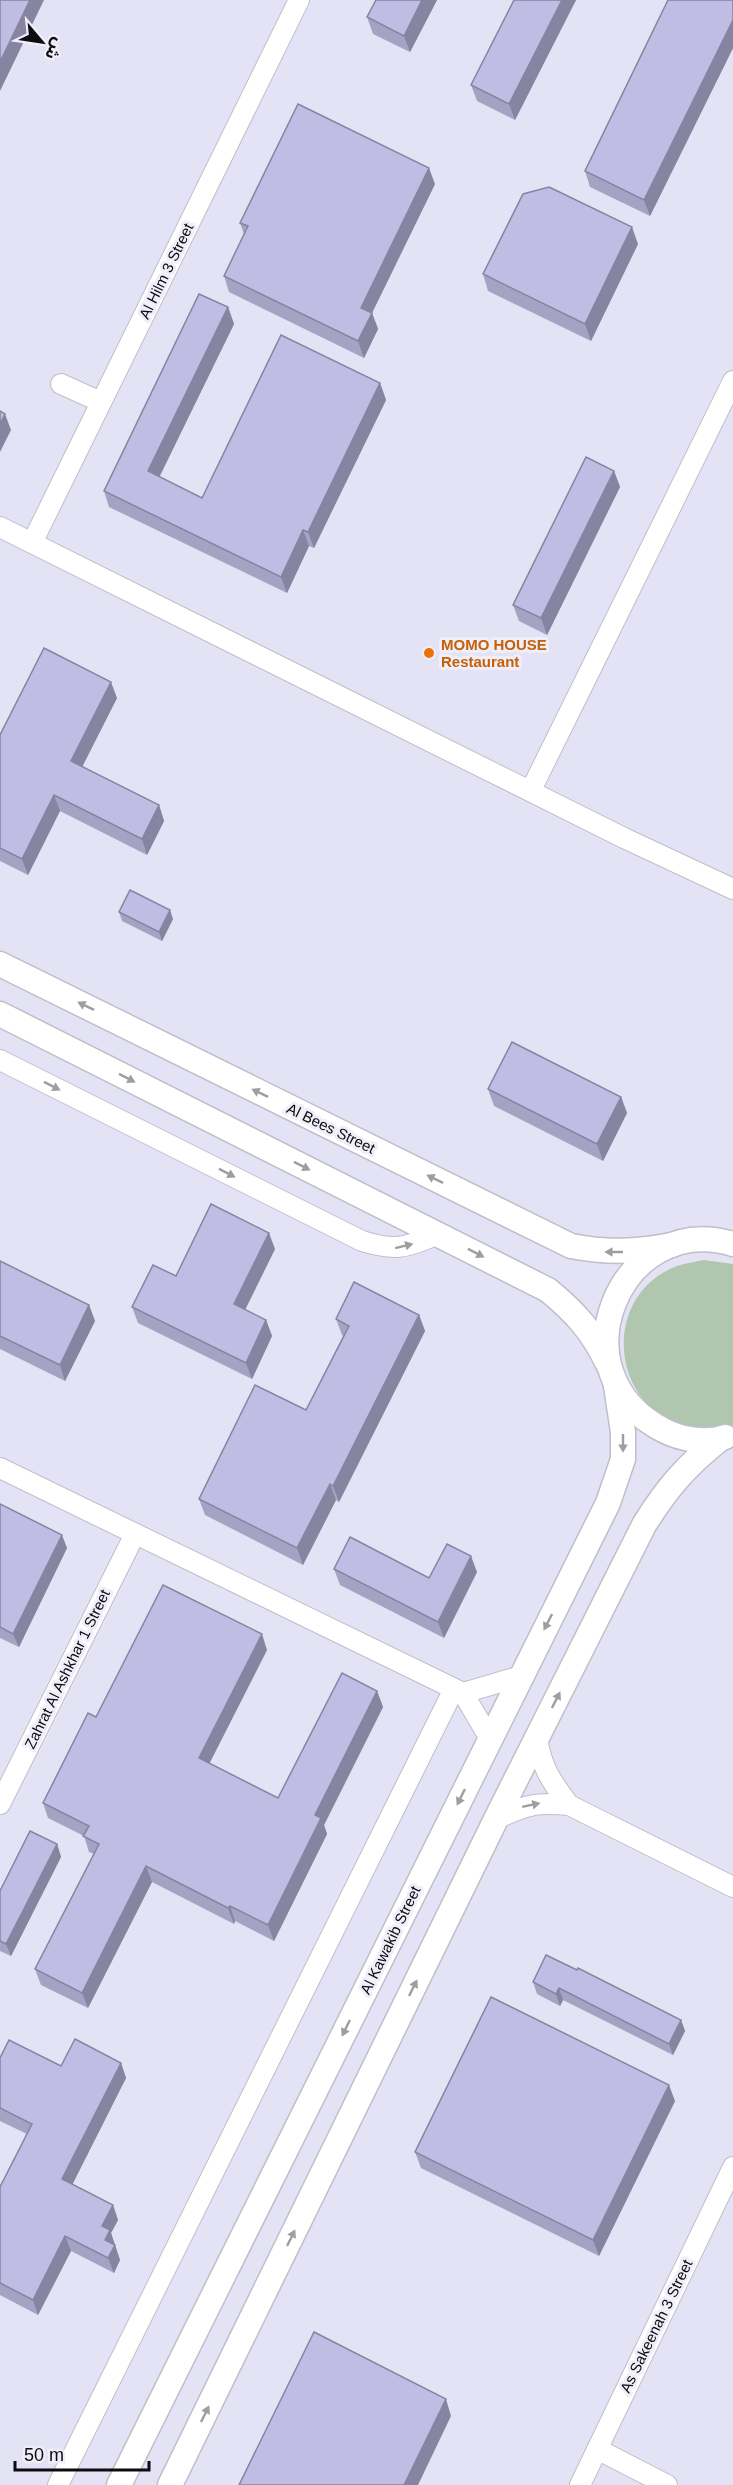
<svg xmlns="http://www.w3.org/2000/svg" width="733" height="2485" font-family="Arial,'Noto Sans Arabic',sans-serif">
<rect width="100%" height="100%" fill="#efeef9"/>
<rect fill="#e4e3f5" x="0" y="0" width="733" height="2485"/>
<path fill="#b1c6af" d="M704,1260L733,1264V1426C717,1432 700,1431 684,1426C608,1404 602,1294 677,1266C686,1263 695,1262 704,1260Z"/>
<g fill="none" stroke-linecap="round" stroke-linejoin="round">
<g stroke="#bfbec9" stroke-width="22">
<g id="minor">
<polyline points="61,384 101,402"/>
<polyline points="0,527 624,838 733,889"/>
<polyline points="32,543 299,0"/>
<polyline points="531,790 733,381"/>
<path d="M0,1060L362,1241C398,1252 405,1247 439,1234"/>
<polyline points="0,1468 463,1693 490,1739"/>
<polyline points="463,1693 521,1676"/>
<path d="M537,1737C541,1767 551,1781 569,1805"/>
<polyline points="0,1804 135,1534"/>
<path d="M496,1819C526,1805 536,1802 569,1805L733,1887"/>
<polyline points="597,2449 667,2485"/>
<polyline points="58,2485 454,1689"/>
<polyline points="580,2485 733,2167"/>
</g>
</g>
<g stroke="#bfbec9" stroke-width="27">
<g id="tertiary">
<path d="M0,964L571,1246C608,1253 635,1252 672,1245"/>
<path d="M0,1014L548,1290C576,1313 592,1331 608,1364"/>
<path d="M725,1437C706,1444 680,1439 663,1430C552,1373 620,1210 733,1244"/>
<polyline points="119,2485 608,1503 623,1459 623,1432 616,1386"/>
<path d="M170,2485L496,1819L644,1525C667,1488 686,1466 720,1439"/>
</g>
</g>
<use href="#minor" stroke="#fff" stroke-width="20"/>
<use href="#tertiary" stroke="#fff" stroke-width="24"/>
</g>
<g fill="#a5a2c4">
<polygon points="437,0 410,52 373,34 367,17"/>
<polygon points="514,0 576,0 515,120 477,101 471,85"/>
<polygon points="733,0 733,48 650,216 590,187 585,171"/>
<polygon points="435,184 372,313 378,329 364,358 229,292 224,276 244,234 240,223"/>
<polygon points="638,244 591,341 488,291 483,274"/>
<polygon points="228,307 234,324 159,477 202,498 380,383 386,400 314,548 309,546 287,593 109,507 104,491"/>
<polygon points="614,471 620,487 547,635 519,621 513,605"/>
<polygon points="117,698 82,767 159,805 164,821 147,855 60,811 28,875 0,861 0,735"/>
<polygon points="119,912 173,919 162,941 122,921"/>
<polygon points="488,1089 621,1097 627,1113 603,1161 494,1106"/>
<polygon points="275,1249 245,1310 266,1320 272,1336 252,1379 138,1323 132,1307 176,1276"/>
<polygon points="0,1261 89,1305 95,1321 65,1381 0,1349"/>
<polygon points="419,1315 425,1331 339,1502 336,1500 303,1565 205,1515 199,1499 306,1410 343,1336 342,1335 336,1319"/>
<polygon points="0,1504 67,1548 19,1647 0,1638"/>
<polygon points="334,1569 429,1578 477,1572 444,1638 340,1585"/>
<polygon points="267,1650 209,1764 278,1798 377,1691 383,1707 324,1825 327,1834 274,1941 235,1921 234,1924 152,1882 88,2008 41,1985 35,1969 94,1854 89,1852 84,1836 48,1818 43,1803 96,1717"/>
<polygon points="57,1844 61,1857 11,1956 0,1951 0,1891"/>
<polygon points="577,1970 681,2020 685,2031 673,2055 563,2000 560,2006 537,1994 533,1982"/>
<polygon points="0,2058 61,2066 121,2063 126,2078 72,2185 113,2205 118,2220 111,2233 120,2260 114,2273 71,2251 38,2315 0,2295 0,2187 27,2134 0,2121"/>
<polygon points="675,2101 599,2256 421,2168 415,2152"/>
</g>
<g fill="#8684a0">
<polygon points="30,0 44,0 0,91 0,62"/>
<polygon points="422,0 437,0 410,52 404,36"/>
<polygon points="562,0 576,0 515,120 509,104"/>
<polygon points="733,20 733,48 650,216 644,200"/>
<polygon points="429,168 435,184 372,313 378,329 364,358 358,341 361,308"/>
<polygon points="632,227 638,244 591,341 585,324"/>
<polygon points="228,307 234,324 154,488 148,471"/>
<polygon points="380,383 386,400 314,548 308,532"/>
<polygon points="5,414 11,430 0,452 0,424"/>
<polygon points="614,471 620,487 547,635 541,618"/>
<polygon points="303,530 309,546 287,593 281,577"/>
<polygon points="111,682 117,698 77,777 71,761"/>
<polygon points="54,795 60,811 28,875 22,859"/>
<polygon points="159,805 164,821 147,855 142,839"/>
<polygon points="170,910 173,919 162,941 159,932"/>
<polygon points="621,1097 627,1113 603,1161 597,1144"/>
<polygon points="269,1233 275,1249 240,1320 234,1304"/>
<polygon points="89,1305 95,1321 65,1381 60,1365"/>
<polygon points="419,1315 425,1331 339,1502 333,1486"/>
<polygon points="266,1320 272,1336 252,1379 246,1363"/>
<polygon points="330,1484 336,1500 303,1565 297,1548"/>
<polygon points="62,1535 67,1548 19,1647 13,1634"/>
<polygon points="471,1556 477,1572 444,1638 438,1622"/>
<polygon points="262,1634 267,1650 204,1774 199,1758"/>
<polygon points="377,1691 383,1707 324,1825 327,1834 274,1941 268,1925 315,1815"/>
<polygon points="57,1844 61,1857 11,1956 6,1944"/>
<polygon points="146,1866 152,1882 88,2008 82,1993"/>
<polygon points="230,1906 235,1921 234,1924 228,1908"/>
<polygon points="559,1988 563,2000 560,2006 556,1994"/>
<polygon points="681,2020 685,2031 673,2055 669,2044"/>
<polygon points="121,2063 126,2078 67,2195 62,2179"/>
<polygon points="669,2085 675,2101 599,2256 593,2240"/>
<polygon points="113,2205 118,2220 111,2233 120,2260 114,2273 108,2258 102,2226"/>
<polygon points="65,2236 71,2251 38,2315 33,2300"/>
<polygon points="446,2399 451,2416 418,2485 404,2485"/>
</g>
<g fill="#c0bce4" stroke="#8684a0" stroke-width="1.5">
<polygon points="0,0 30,0 0,62"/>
<polygon points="376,0 422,0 404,36 367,17"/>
<polygon points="514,0 562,0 509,104 471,85"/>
<polygon points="668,0 733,0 733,20 644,200 585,171"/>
<polygon points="298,104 429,168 361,308 372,313 358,341 224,276 248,226 240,223"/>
<polygon points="549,187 632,227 585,324 483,274 523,194"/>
<polygon points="199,294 228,307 148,471 202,498 281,335 380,383 308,532 303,530 281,577 104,491"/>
<polygon points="0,411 5,414 0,424"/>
<polygon points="586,457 614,471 541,618 513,605"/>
<polygon points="44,648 111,682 71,761 159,805 142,839 54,795 22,859 0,848 0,735"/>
<polygon points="130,890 170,910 159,932 119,912"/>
<polygon points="512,1042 621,1097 597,1144 488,1089"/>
<polygon points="211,1204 269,1233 234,1304 266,1320 246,1363 132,1307 153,1265 176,1276"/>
<polygon points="0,1261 89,1305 60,1365 0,1336"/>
<polygon points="354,1282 419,1315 333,1486 330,1484 297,1548 199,1499 255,1385 306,1410 349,1326 336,1319"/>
<polygon points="0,1504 62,1535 13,1634 0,1627"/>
<polygon points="350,1537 429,1578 447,1544 471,1556 438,1622 334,1569"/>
<polygon points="163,1585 262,1634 199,1758 278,1798 342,1673 377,1691 315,1815 321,1818 268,1925 230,1906 228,1908 146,1866 82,1993 35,1969 99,1844 83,1836 89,1826 43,1803 88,1713 96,1717"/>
<polygon points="30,1831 57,1844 6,1944 0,1941 0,1891"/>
<polygon points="546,1955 577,1970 578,1968 681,2020 669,2044 559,1988 556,1994 533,1982"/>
<polygon points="491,1997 669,2085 593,2240 415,2152"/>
<polygon points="75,2039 121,2063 62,2179 113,2205 102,2226 110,2230 105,2240 115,2245 108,2258 65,2236 33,2300 0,2283 0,2187 32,2124 0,2108 0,2058 9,2040 61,2066"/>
<polygon points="314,2332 446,2399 404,2485 239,2485"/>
</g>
<defs><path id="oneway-solid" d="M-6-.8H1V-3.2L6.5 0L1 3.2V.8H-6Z" transform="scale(1.5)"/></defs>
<g fill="#9e9d9f">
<use href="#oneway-solid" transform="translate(86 1006) rotate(-154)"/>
<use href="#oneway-solid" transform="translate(127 1078) rotate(27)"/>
<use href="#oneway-solid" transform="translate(52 1086) rotate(27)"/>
<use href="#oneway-solid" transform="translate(260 1093) rotate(-154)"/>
<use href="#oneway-solid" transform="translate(302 1166) rotate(27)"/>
<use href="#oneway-solid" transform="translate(227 1173) rotate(27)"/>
<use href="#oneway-solid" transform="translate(435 1179) rotate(-154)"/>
<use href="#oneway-solid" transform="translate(404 1246) rotate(-14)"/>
<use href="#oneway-solid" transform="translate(614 1252) rotate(-180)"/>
<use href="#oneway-solid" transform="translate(476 1253) rotate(27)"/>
<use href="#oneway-solid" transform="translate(623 1443) rotate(90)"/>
<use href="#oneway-solid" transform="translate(548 1622) rotate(117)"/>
<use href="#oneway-solid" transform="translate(556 1700) rotate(-63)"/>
<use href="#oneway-solid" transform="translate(461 1797) rotate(116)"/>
<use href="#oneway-solid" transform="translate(531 1805) rotate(-12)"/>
<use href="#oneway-solid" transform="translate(413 1988) rotate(-64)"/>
<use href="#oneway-solid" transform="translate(346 2028) rotate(116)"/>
<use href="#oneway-solid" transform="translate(291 2238) rotate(-64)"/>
<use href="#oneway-solid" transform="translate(205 2414) rotate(-64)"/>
</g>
<circle fill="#e8710a" stroke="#efeef9" stroke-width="2" cx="429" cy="653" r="6"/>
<g text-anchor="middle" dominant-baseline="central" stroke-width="6" stroke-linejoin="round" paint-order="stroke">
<g font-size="15" fill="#0c0b0f" stroke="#efeef9">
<text transform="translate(166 271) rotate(-64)">Al Hilm 3 Street</text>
<text transform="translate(331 1128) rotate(26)">Al Bees Street</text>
<text transform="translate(67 1669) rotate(-64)">Zahrat Al Ashkhar 1 Street</text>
<text transform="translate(390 1940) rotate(-64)">Al Kawakib Street</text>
<text transform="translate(656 2326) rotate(-64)">As Sakeenah 3 Street</text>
</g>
<g font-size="15" font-weight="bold" fill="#c56008" stroke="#efeef9" text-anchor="start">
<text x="441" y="644">MOMO HOUSE<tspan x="441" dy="17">Restaurant</tspan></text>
</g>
</g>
<g transform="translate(42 42) rotate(119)" stroke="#efeef9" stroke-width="4.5" paint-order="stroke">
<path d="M0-4.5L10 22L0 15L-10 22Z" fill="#0c0b0f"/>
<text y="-9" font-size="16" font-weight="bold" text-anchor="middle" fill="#0c0b0f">ش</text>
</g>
<path d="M15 2461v9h134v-9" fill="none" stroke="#0c0b0f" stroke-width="3"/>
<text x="24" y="2461" font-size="18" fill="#0c0b0f" stroke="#efeef9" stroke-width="4.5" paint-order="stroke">50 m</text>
</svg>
